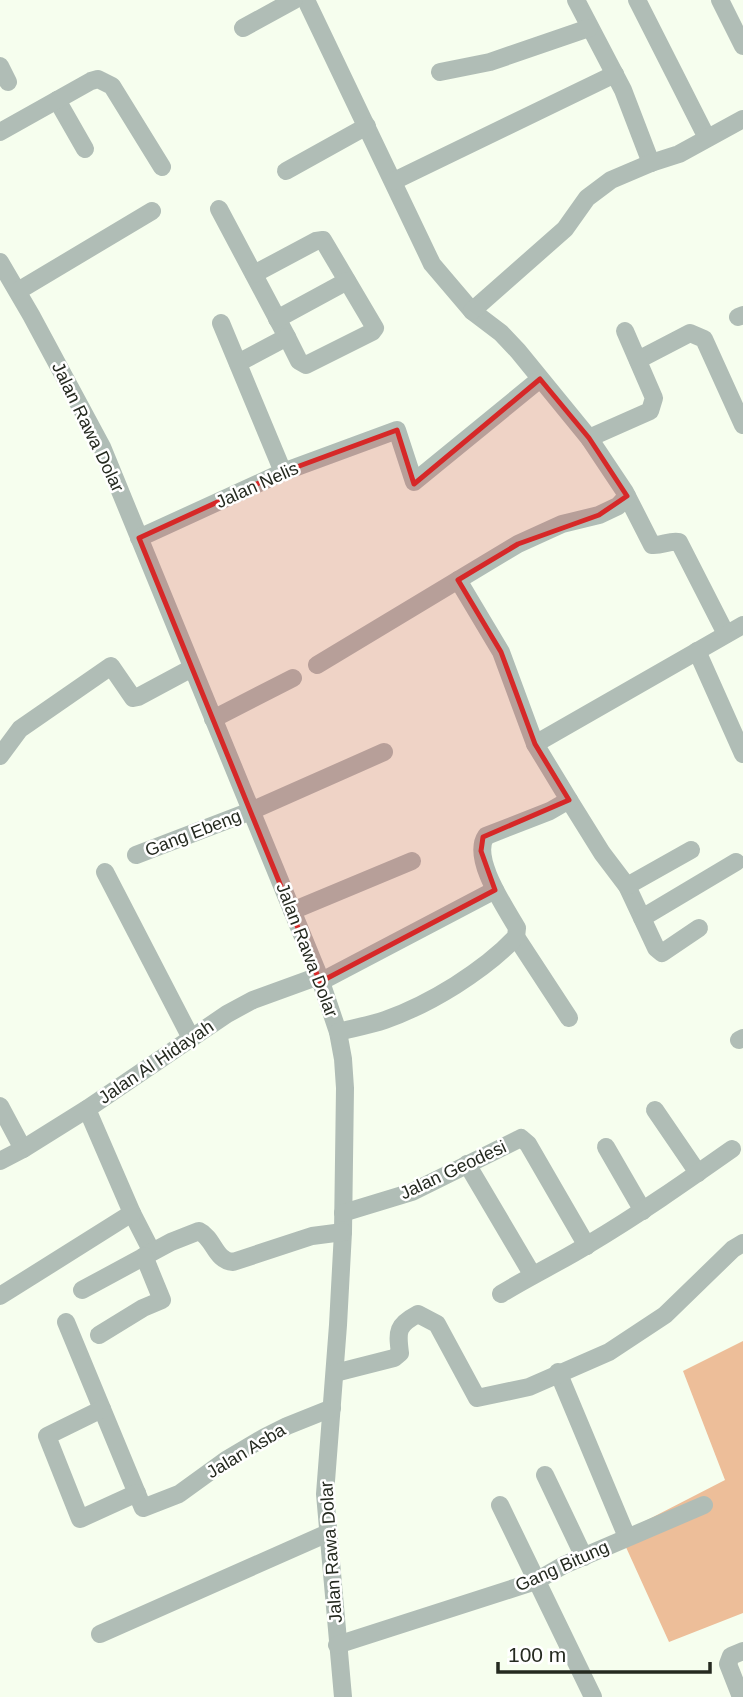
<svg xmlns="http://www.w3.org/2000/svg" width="743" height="1697" font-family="Helvetica,sans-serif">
<rect width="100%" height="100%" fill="#f6feee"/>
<polygon fill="#edbe99" points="743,1341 743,1613 669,1642 620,1534 725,1480 683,1371"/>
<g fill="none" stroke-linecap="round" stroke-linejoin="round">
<g stroke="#b0bdb6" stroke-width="18">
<path d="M306,0L432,264L472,311L501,333L518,351L589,438L625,492L652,545C662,546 670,540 679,542L726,634"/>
<polyline points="576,0 623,90 651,163"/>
<polyline points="637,0 707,138"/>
<polyline points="720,0 743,46"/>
<polyline points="243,28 294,0"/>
<polyline points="0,66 8,82"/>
<polyline points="440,72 490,62 589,28"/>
<polyline points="57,100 85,149"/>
<polyline points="0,132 91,81 98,79 112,86 162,167"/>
<polyline points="286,171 367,126"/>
<polyline points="394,181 615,74"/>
<polyline points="219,209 287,337 238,363"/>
<polyline points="0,262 31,315 102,447 319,976 338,1032 343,1059 345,1088 343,1232 338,1325 325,1494 343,1697"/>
<polyline points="254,274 316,241 323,240 375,328 372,332 306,365 299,361 287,337"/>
<polyline points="18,291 152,211"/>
<polyline points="472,311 565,229 587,198 611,180 651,163 679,154 743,119"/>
<polyline points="738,317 743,315"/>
<polyline points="277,319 347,281"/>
<polyline points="221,323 283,472"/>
<polyline points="638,360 690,333 704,339 743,425"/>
<polyline points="589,438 650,411 654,398 625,331"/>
<polyline points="139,538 283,472 397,430 414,482 540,379"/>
<polyline points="697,651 743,754"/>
<polyline points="317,665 518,544 562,524 599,515 618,506 627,496"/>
<polyline points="213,719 293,678"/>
<polyline points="535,744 743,625"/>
<polyline points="0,756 20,729 111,666 133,698 138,697 192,668"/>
<polyline points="569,800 602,853 627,886 642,918 736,862"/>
<polyline points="136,855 251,811 384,752"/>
<polyline points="105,872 191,1038"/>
<polyline points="627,886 691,850"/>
<polyline points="292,911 412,861"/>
<polyline points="642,918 656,948 662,953 699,928"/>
<polyline points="516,937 569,1018"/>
<polyline points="320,982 495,890"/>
<path d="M338,1032C354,1028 370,1025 385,1020C430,1004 484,971 516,937L517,928C505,907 471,858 486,836L550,811L569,800L535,744L501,652L458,580"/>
<polyline points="739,1040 743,1038"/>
<polyline points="0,1106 23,1149"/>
<polyline points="87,1109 132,1213 152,1252"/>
<polyline points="655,1110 698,1173"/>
<polyline points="606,1147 643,1211"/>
<polyline points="0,1161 23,1149 87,1109 227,1014 253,1000 319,976"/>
<polyline points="467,1164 532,1274"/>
<polyline points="343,1213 412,1192 521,1138 528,1144 587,1246"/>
<path d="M82,1290L171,1242L199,1231C214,1238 215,1261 233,1262L312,1236L343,1232"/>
<path d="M501,1294C530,1276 560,1262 589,1244C638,1215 685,1182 732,1149"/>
<polyline points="0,1296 132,1213"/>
<polyline points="66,1322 143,1508 179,1494 226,1460 265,1437 287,1426 332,1408"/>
<polyline points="99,1335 143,1308 162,1300 144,1256"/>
<polyline points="558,1372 627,1537"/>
<path d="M335,1373L394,1358L400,1353C397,1331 397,1325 418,1314L437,1324L477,1398L529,1387L609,1352L665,1315L733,1249L743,1243"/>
<polyline points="102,1409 47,1436 80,1519 137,1493"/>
<polyline points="545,1475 584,1557"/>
<polyline points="500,1505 593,1697"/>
<polyline points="100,1634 328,1533"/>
<polyline points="337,1645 536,1581 564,1565 704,1505"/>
<polyline points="741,1697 728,1664 731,1656 743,1651"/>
</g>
</g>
<path fill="#d62828" fill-opacity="0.2" stroke="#d62828" stroke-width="5" stroke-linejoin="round" d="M540,379L589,438L627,496L599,515L518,544L458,580L501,652L535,744L569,800L483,837L481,851L495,890L320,982L139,538L283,472L397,430L414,484Z"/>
<g text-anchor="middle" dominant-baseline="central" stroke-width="5" stroke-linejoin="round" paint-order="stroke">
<g font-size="18" fill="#252a20" stroke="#fff">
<text transform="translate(88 427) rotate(64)">Jalan Rawa Dolar</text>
<text transform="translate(257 485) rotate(-24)">Jalan Nelis</text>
<text transform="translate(193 833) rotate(-21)">Gang Ebeng</text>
<text transform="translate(307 950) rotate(69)">Jalan Rawa Dolar</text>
<text transform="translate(156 1062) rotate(-34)">Jalan Al Hidayah</text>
<text transform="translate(453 1170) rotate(-25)">Jalan Geodesi</text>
<text transform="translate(246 1451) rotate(-31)">Jalan Asba</text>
<text transform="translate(331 1552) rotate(-94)">Jalan Rawa Dolar</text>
<text transform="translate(562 1566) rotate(-24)">Gang Bitung</text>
</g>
</g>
<path d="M498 1662v10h212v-10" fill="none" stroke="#252a20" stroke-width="3.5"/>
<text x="508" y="1662" font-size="21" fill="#252a20" stroke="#ffffff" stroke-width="5" paint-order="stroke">100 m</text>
</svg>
